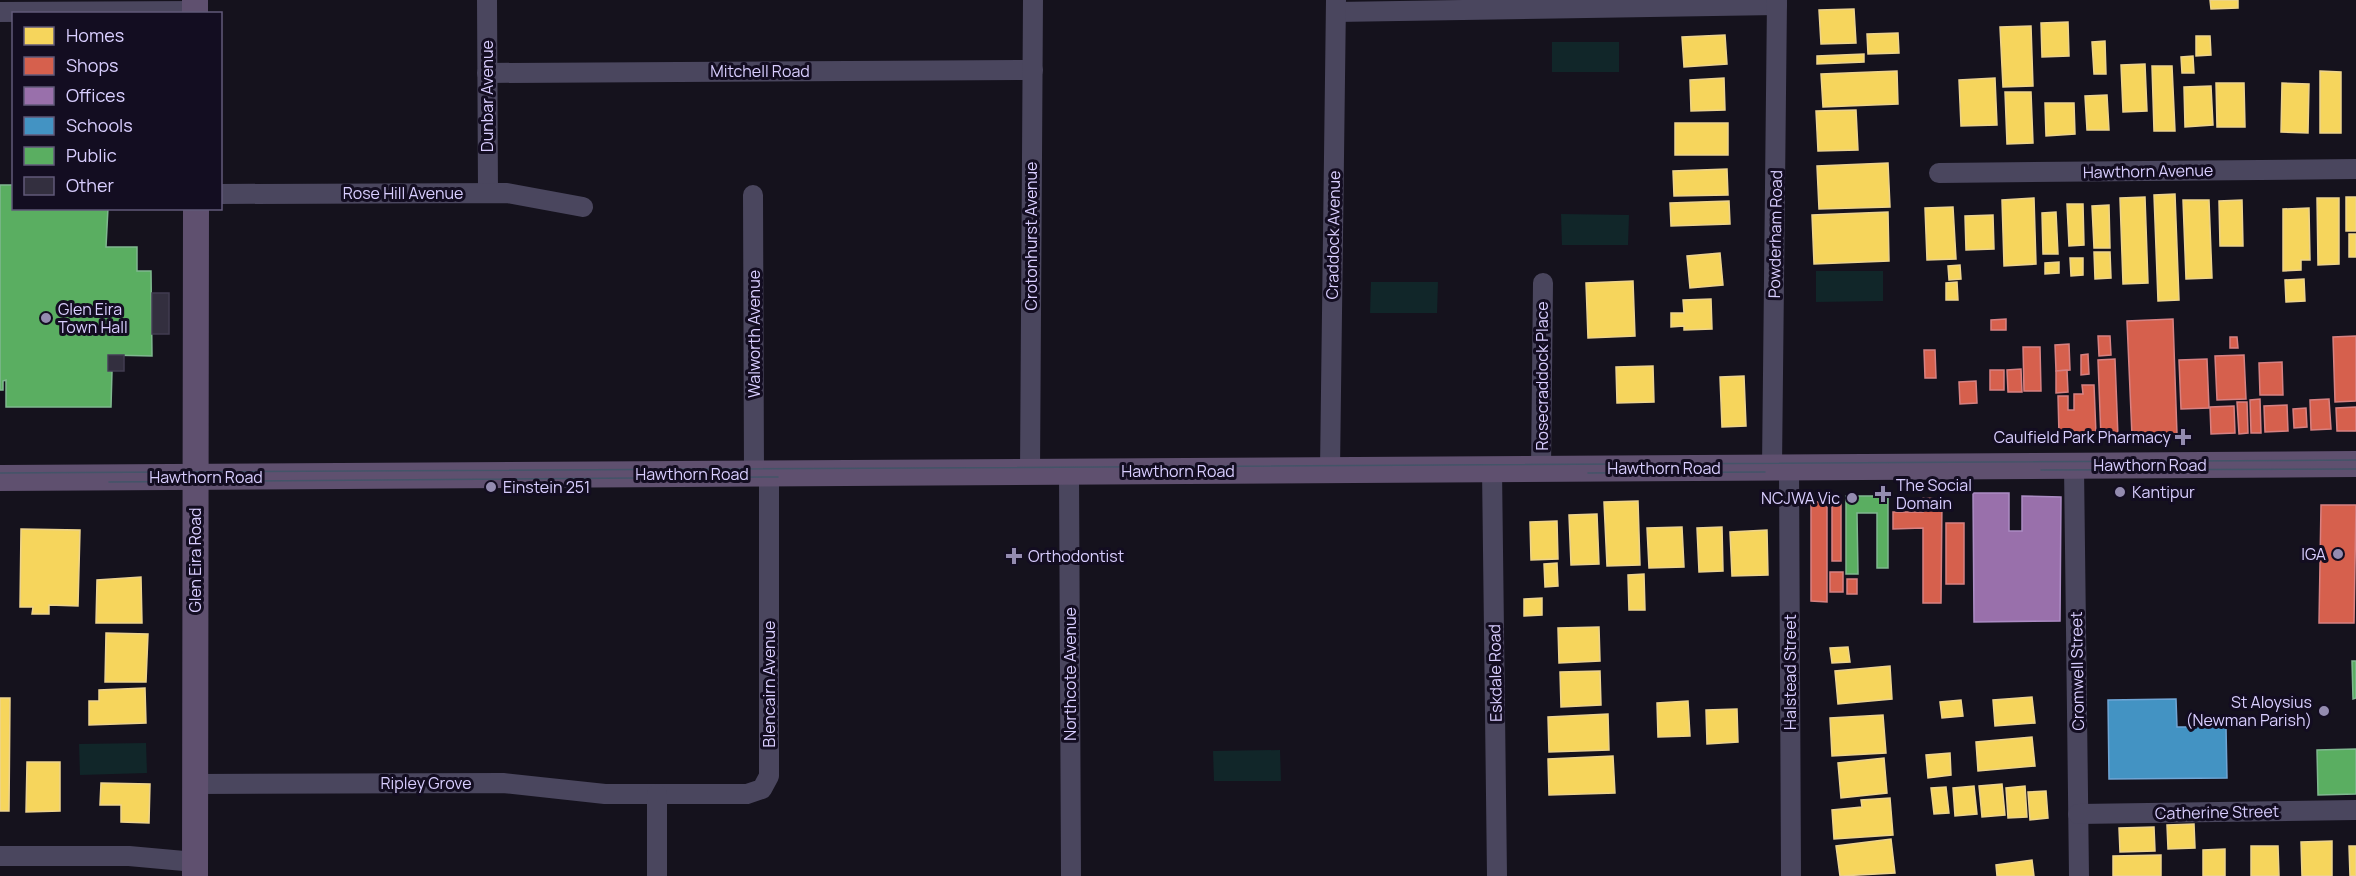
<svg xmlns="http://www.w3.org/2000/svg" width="2356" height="876" font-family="Manrope,sans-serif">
<rect width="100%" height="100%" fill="#15121d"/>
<g fill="#112629">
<rect x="1552" y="42" width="67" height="30"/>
<polygon points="1561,214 1629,215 1628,245 1562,245"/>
<polygon points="1816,271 1883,271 1883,301 1816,302"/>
<polygon points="1371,282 1438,282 1437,313 1370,313"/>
<polygon points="146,743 147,773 80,775 79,744"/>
<polygon points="1280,750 1281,781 1214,781 1213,751"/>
</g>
<g fill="#f6d55c" stroke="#edd38d" stroke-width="1.5">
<polygon points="2210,0 2238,0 2238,8 2211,9"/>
<polygon points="1854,9 1856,43 1821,44 1819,10"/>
<polygon points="2068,22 2069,56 2042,57 2041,23"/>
<polygon points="2031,26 2033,86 2003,87 2000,27"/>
<polygon points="1898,33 1899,53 1868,54 1867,34"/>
<polygon points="1725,35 1727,64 1684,67 1682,37"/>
<polygon points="2196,36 2210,36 2211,55 2196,56"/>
<polygon points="2105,41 2106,74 2094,74 2092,42"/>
<polygon points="1864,54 1864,62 1817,64 1817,56"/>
<polygon points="2193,56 2194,73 2182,73 2181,57"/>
<polygon points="2145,64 2147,111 2123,112 2121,65"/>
<polygon points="2152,66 2172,66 2175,131 2154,131"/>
<polygon points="1897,71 1898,104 1823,107 1821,74"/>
<polygon points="2320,71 2341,72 2341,133 2320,133"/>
<polygon points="1724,78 1725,110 1691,111 1690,80"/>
<polygon points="1995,78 1997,125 1961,126 1959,80"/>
<polygon points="2216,83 2244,83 2245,127 2217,127"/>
<polygon points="2282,83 2309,84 2308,133 2281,132"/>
<polygon points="2211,86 2213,125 2185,127 2184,87"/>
<polygon points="2005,92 2031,92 2033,143 2007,144"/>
<polygon points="2107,95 2109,130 2087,130 2085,96"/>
<polygon points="2045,103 2074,103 2075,134 2046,136"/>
<polygon points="1856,110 1858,150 1818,151 1816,111"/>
<rect x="1675" y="123" width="53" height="32"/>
<polygon points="1888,163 1890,207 1819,209 1817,166"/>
<polygon points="1727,169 1728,195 1674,196 1673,171"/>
<polygon points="2175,194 2179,300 2158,301 2154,195"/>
<polygon points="2145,197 2148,283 2123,284 2120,198"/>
<rect x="2346" y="197" width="10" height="34"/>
<polygon points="2034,198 2036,264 2004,266 2002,200"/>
<polygon points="2317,198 2339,198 2339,264 2318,265"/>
<polygon points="2183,200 2209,200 2212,278 2186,279"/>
<polygon points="2242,200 2243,246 2220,246 2219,201"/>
<polygon points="1729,201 1730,224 1671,226 1670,203"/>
<polygon points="2067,204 2083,204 2084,245 2069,246"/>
<polygon points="2109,205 2110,248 2094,248 2092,206"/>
<polygon points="1953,207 1956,259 1927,260 1925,208"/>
<polygon points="2309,208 2310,260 2301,260 2301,270 2283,271 2283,209"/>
<polygon points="1888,212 1889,261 1814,264 1812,215"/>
<polygon points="2056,212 2058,254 2043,254 2042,213"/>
<polygon points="1993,215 1994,249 1966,250 1965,216"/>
<rect x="2349" y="234" width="7" height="23"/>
<polygon points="2094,252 2110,252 2111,278 2095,279"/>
<polygon points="1720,253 1723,285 1690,288 1687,256"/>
<polygon points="2070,258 2083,258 2083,275 2071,276"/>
<polygon points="2059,262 2059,273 2045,274 2045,263"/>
<polygon points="1960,265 1961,279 1949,280 1948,266"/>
<polygon points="2304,279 2305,301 2286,302 2285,280"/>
<polygon points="1633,281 1635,336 1588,338 1586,283"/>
<polygon points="1957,282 1958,300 1946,300 1946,283"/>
<polygon points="1711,299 1712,329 1684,330 1684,326 1671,327 1671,313 1684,313 1683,300"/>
<polygon points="1653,366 1654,402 1617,403 1616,367"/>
<polygon points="1744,376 1746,426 1722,427 1720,377"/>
<polygon points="1638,501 1640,565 1607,566 1604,502"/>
<polygon points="1597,514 1599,564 1571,565 1569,515"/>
<polygon points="1557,521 1558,559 1531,560 1530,522"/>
<polygon points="1682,527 1684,567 1649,568 1647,528"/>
<polygon points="1722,527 1723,571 1699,572 1697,528"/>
<polygon points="21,529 80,530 78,606 49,605 49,614 32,614 33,607 20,607"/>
<polygon points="1767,530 1768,575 1732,576 1730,532"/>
<polygon points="1557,563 1558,586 1545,587 1544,564"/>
<polygon points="1644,574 1645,610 1629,610 1628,575"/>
<polygon points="141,577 142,623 96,623 97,580"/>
<polygon points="1542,598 1542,615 1524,616 1524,599"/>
<polygon points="1599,627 1600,661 1559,663 1558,628"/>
<polygon points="106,633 148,634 146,682 105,682"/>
<polygon points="1848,647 1850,662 1832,663 1830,648"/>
<polygon points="1890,666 1892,699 1838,704 1835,671"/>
<polygon points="1600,671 1601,705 1561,707 1560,672"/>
<polygon points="145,688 146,723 89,725 89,701 99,701 99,690"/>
<polygon points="2032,697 2035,723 1995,726 1993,700"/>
<polygon points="0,698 10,698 9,811 0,811"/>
<polygon points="1961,700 1963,716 1942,718 1940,702"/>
<polygon points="1688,701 1690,736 1658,737 1657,703"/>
<polygon points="1737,709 1738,742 1707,744 1706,710"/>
<polygon points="1608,714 1609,750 1549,752 1548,717"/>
<polygon points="1883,715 1886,753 1832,756 1830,718"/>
<polygon points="2032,737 2035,766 1978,771 1976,742"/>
<polygon points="1950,753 1951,775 1928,778 1926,755"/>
<polygon points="1613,756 1615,793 1549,795 1548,759"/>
<polygon points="1884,758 1887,793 1841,798 1838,763"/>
<polygon points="27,762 60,762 60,811 26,812"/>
<polygon points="101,783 150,784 149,823 121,822 121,805 100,805"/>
<polygon points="2002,784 2005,815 1982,817 1979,786"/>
<polygon points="1974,786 1977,814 1955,816 1953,788"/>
<polygon points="2025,786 2027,817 2008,818 2006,788"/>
<polygon points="1946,787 1949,813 1934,814 1931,788"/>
<polygon points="2046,791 2048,818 2030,820 2028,792"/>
<polygon points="1890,798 1893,835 1834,839 1832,810 1862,807 1861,800"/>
<polygon points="2194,824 2195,848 2168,849 2167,825"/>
<polygon points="2154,827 2155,851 2120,852 2119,828"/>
<polygon points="1891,839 1895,873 1840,876 1836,846"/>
<polygon points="2332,841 2332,876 2302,876 2301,842"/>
<polygon points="2251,846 2278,846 2279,876 2251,876"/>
<polygon points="2349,846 2356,846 2356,876 2350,876"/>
<polygon points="2225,849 2225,876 2203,876 2203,850"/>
<polygon points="2161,855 2161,876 2113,876 2113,856"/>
<polygon points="2032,860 2034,876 1997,876 1996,865"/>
</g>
<g fill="#d6604d" stroke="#d78182" stroke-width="1.5">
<polygon points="2006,319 2006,330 1991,330 1991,320"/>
<polygon points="2173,319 2177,434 2132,436 2127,321"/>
<polygon points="2098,336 2110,336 2111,355 2099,356"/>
<polygon points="2356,336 2356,401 2335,402 2333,337"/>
<polygon points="2230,337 2237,337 2238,348 2230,348"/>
<polygon points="2069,344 2070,370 2056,371 2055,345"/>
<polygon points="2023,347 2040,347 2041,391 2024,391"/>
<polygon points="1924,350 1935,350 1936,378 1925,378"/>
<polygon points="2088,354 2089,374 2081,375 2081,355"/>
<polygon points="2244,355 2246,399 2217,400 2215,356"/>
<polygon points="2115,359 2118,437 2101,438 2098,360"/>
<polygon points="2207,359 2209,408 2181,409 2179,360"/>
<polygon points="2282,362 2283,395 2260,395 2259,363"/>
<polygon points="2021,369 2022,392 2008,392 2007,370"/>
<rect x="1990" y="370" width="14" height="20"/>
<polygon points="2067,370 2068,392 2056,393 2056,371"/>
<polygon points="1976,381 1977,403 1960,404 1959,382"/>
<polygon points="2082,385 2094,385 2096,434 2059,435 2058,396 2068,396 2068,410 2074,410 2074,394 2083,394"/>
<polygon points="2260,399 2261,433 2251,433 2250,400"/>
<polygon points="2329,399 2331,429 2311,430 2310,400"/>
<polygon points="2237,402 2247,402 2248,433 2239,434"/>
<polygon points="2287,405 2288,431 2265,432 2264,406"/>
<polygon points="2234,406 2235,433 2211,434 2210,407"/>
<polygon points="2356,407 2356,431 2337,431 2336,408"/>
<polygon points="2306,408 2307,427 2294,428 2293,409"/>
<polygon points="1923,498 1942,499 1941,603 1923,603 1923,528 1893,529 1893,512 1923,512"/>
<rect x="1832" y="499" width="9" height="62"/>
<polygon points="1811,502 1827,502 1827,602 1811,601"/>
<polygon points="2321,505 2356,505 2354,623 2319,623"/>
<rect x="1946" y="523" width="18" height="61"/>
<rect x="1830" y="572" width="13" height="20"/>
<rect x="1847" y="579" width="10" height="15"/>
</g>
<polygon fill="#9970ab" stroke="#ac8cc4" stroke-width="1.5" points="1973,493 2009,493 2009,531 2022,531 2022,496 2061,497 2060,621 1974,622"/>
<polygon fill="#4393c3" stroke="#70a5d5" stroke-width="1.5" points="2176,699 2177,727 2226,727 2227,778 2109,779 2108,700"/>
<g fill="#5aae61" stroke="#80b890" stroke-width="1.5">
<polygon points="0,185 14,185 14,208 108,208 106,247 137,247 137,271 151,271 152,356 108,355 108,371 112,371 111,407 6,407 6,380 3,381 3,390 0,390"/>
<polygon points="1846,496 1888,496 1888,568 1877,568 1877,513 1857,513 1858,574 1846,574"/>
<polygon points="2352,661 2356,661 2356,698 2353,699"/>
<polygon points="2356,749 2356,794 2318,795 2317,750"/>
</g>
<g fill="#332f3f" stroke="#423c51" stroke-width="1.5">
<rect x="152" y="293" width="17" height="41"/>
<rect x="108" y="355" width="16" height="16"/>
</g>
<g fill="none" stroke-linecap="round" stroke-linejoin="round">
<g stroke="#4a465e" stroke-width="20">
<polyline points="487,0 488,193"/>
<polyline points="0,12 195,11"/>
<polyline points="1336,12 1777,5"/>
<polyline points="487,73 1033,70"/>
<polyline points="1939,173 2356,169"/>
<polyline points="220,194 507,193 583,207"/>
<polyline points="753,195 754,473"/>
<polyline points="2074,466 2079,876"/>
<polyline points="1789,467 1791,876"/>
<polyline points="1772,468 1777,0"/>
<polyline points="1492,469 1497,876"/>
<polyline points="1541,469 1543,283"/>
<polyline points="1330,470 1336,0"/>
<polyline points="1030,472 1033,0"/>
<polyline points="1069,472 1071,876"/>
<polyline points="195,784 503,783 605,794 747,794 762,789 769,776 769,473"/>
<polyline points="2078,814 2356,810"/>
<polyline points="0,856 129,856 195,862"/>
<polyline points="657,876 657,794"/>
</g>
<g stroke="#5f506f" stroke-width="26">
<polyline points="195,0 195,14"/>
<polyline points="0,478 2356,464"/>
<polyline points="195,876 196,208"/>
</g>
<g stroke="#435468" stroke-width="1.5">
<polyline points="2041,470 2356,469"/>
<polyline points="0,473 2356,460"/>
<polyline points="1588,473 1765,472"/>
<polyline points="109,482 778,477"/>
</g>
</g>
<g fill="#948cb0" stroke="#130d21" stroke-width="2">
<circle cx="46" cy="318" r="6"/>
<path d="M2180 428h6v6h6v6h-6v6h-6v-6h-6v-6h6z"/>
<circle cx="491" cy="487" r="6"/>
<circle cx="2120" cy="492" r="6"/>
<path d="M1880 485h6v6h6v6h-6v6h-6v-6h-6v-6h6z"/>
<circle cx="1852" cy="498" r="6"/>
<circle cx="2338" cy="554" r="6"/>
<path d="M1011 547h6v6h6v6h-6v6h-6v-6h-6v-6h6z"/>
<circle cx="2324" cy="711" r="6"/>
</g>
<g text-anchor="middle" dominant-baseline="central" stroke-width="6" stroke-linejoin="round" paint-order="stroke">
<g font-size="16" fill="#d9ceff" stroke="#130d21">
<text x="760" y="71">Mitchell Road</text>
<text transform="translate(487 96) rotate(-90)">Dunbar Avenue</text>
<text transform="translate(2148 171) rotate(-1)">Hawthorn Avenue</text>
<text x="403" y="193">Rose Hill Avenue</text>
<text transform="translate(1775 234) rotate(-89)">Powderham Road</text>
<text transform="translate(1333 235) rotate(-89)">Craddock Avenue</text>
<text transform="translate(1031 236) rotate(-90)">Crotonhurst Avenue</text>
<text transform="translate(754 334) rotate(-90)">Walworth Avenue</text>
<text transform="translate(1542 376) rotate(-90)">Rosecraddock Place</text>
<text x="2150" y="465">Hawthorn Road</text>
<text x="1664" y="468">Hawthorn Road</text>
<text x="1178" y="471">Hawthorn Road</text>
<text x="692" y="474">Hawthorn Road</text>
<text x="206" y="477">Hawthorn Road</text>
<text transform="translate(195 560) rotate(-90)">Glen Eira Road</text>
<text transform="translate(2077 671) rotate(-91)">Cromwell Street</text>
<text transform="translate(1790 672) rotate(-90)">Halstead Street</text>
<text transform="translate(1495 673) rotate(-91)">Eskdale Road</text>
<text transform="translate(1070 674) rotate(-90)">Northcote Avenue</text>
<text transform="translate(769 684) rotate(-90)">Blencairn Avenue</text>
<text x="426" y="783">Ripley Grove</text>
<text transform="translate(2217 812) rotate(-1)">Catherine Street</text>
</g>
<g font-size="16" fill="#d9ceff" stroke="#130d21" text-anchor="start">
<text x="58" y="309">Glen Eira<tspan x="58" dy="18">Town Hall</tspan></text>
<text x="2171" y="437" text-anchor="end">Caulfield Park Pharmacy</text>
<text x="1896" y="485">The Social<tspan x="1896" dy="18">Domain</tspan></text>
<text x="503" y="487">Einstein 251</text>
<text x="2132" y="492">Kantipur</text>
<text x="1840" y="498" text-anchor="end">NCJWA Vic</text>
<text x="2326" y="554" text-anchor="end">IGA</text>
<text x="1028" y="556">Orthodontist</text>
<text x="2312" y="702" text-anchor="end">St Aloysius<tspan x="2312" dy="18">(Newman Parish)</tspan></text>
</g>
</g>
<rect x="12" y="12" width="210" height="198" fill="#130d21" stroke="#625a7a" stroke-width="1.5"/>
<rect x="24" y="27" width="30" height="18" fill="#f6d55c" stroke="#625a7a" stroke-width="1.5"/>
<text x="66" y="42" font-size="18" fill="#d9ceff">Homes</text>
<rect x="24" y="57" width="30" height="18" fill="#d6604d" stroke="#625a7a" stroke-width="1.5"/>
<text x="66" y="72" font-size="18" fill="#d9ceff">Shops</text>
<rect x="24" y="87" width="30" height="18" fill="#9970ab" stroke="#625a7a" stroke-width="1.5"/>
<text x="66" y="102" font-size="18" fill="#d9ceff">Offices</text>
<rect x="24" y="117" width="30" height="18" fill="#4393c3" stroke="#625a7a" stroke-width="1.5"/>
<text x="66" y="132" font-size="18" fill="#d9ceff">Schools</text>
<rect x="24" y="147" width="30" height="18" fill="#5aae61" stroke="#625a7a" stroke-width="1.5"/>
<text x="66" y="162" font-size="18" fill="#d9ceff">Public</text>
<rect x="24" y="177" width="30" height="18" fill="#332f3f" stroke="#625a7a" stroke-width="1.5"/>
<text x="66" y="192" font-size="18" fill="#d9ceff">Other</text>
</svg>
